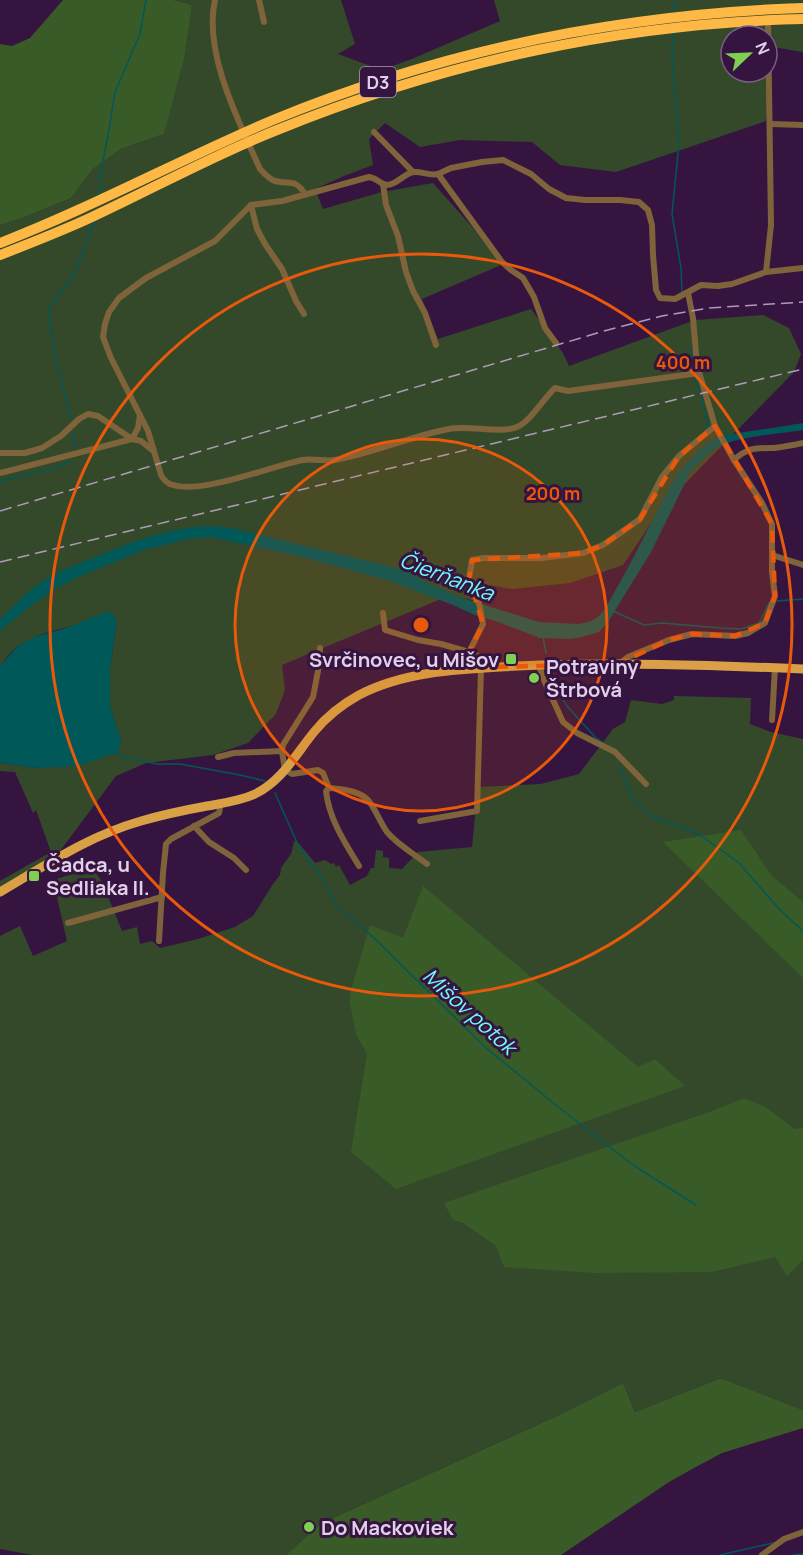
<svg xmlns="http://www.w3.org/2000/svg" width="803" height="1555" font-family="Manrope,sans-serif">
<rect width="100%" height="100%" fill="#351540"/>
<g fill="#34492a" fill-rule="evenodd">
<path d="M174,0H341L355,44L338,54L381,70L412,59L500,21L494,0H803V52L773,47L766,121L616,172L560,165L532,142L460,140L420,147L385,123L369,139L373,165L344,176L315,189L323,209L382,192L433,183L473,228L501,265L422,299L438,339L531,309L563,353L569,366L695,320L763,315L789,328L801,354L794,372L662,507L623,565L570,583L512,589L479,583L471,587L476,601L462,598L453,594L282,665L285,690L276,714L248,743L213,755L146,763L116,776L60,851L44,861L0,894V881L51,852L36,810L33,813L15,772L0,771V763L36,768L121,742L110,705V668L116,628V618C85,624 46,628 20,645C12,650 6,659 0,666V225L20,219L71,198L93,169L121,149L164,134L192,5ZM731,36H767V72H731Z"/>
<polygon points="674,696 751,698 750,724 771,732 803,739 803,1410 721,1378 635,1412 623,1383 561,1414 320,1524 286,1555 33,1555 0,1549 0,936 20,926 33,956 67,941 53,880 73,874 94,871 104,884 109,899 122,931 137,927 140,944 152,941 160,948 198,939 235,927 253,916 273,884 280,875 281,868 291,854 294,842 296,840 315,863 325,860 331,864 334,863 336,867 339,865 350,885 367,876 371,868 374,868 376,850 383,851 383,857 389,858 389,868 402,869 418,852 472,847 478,787 541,784 579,774 613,729 625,722 631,700 662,704 674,700"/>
</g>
<g fill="#395b27">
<polygon points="63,0 174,0 192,5 184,58 164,134 121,149 93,169 71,198 20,219 0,225 0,44 12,46 30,38"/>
<polygon points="741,830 771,875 803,902 803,978 663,842"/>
<polygon points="423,886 638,1067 655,1059 685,1086 396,1189 351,1152 367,1054 356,1034 350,1003 350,993 370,925 403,938"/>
<polygon points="744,1098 764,1106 795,1129 803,1128 803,1260 787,1276 775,1257 712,1272 595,1273 504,1267 496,1246 463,1223 453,1220 444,1203 712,1111"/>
<polygon points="721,1378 803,1410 803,1428 722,1453 694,1468 669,1482 561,1555 286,1555 320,1524 561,1414 623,1383 635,1412"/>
</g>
<g fill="#005859">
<path d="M803,423V430C780,434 739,436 720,446C709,452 699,463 691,471L651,552L608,622L599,632L582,637L569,639L540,638L498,622L475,615L453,605L387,580L306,558L211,537L188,539L144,550L76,578L55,589L29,607L0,631V619L5,614C17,603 29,590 43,581C59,571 75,565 93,558C134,541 186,520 231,528L405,570L426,582L462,598L539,622L578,624L589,622L598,617L605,609L629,566L670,486L679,472L701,448L717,437L726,435Z"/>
<polygon points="108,611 116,618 116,628 110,668 110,705 121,742 118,752 78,766 36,768 0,763 0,666 18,646 34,637 69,627"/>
</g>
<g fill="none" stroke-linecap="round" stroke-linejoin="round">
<g stroke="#005859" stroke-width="1.5">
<polyline points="673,14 675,0"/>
<polyline points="673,34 672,53 679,143 672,214 681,268 682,292"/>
<polyline points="99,196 101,170 108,136 115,92 140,34 146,0"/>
<polyline points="692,345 693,369"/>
<polyline points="695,377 699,390"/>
<polyline points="701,397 708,427"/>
<polyline points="71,419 56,358 48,311 75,272 95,221"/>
<polyline points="73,433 75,448"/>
<polyline points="0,481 56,468 70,461"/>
<polyline points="777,601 803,599"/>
<polyline points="613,611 644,625 662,623 720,628 741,629 759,623 769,603"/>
<polyline points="543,637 546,653"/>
<polyline points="552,680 567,706 595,737 605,744"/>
<polyline points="113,753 128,758 157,764 180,764 240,775 265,781"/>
<polyline points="620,767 631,797 652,816 700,835 739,863 781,911 803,931"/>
<polyline points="275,793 299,847 322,878 337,907 373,937 485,1047 557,1106 633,1165 696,1205"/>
<polyline points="720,1555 773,1543"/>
<polyline points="793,1555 803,1554"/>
</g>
<g stroke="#7f633b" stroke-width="6">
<path d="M215,0C203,52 239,122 260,169C264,173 269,179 275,181C290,185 295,178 305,194"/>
<polyline points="259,0 264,22"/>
<polyline points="771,124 803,125"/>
<polyline points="374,132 413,172"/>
<polyline points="438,174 451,168 482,162 503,160 531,174 549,189 566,198 585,200 620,200 639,202 648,210 652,225 653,255 656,290 660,298 675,299 701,285 718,286 732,284 766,272 803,268"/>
<polyline points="383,184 386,205 398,236 406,272 413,291 425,313 436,345"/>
<polyline points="251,205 257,229 265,244 282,269 296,301 304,314"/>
<polyline points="766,272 771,225 768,20"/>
<path d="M556,343L545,328L534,297L523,278L511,270L502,262L438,174C429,176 421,171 414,172C404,173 397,185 387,185C380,184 377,178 369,177L282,201L251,205L215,241L146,278L119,298L109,312L105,324L103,337L111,358L148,431L161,475C163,479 166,482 170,484C199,496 271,466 303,460C314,458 325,462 335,460C374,453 411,436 449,429C468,425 502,434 517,427C531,421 543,399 555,388L568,391L699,373"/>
<polyline points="0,453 25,453 42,448 61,436 79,419 88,414 98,416 132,439 141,441 152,450"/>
<path d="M734,460C748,447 757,448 774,448C784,447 794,445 803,443"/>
<polyline points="0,473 132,439 138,428 140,415"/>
<polyline points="772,555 803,565"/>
<polyline points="383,613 385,630 418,640 441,644 469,652 488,660 490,667"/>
<path d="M320,648L318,671L313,697L283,745L282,751L285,770L292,774L318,770L323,773L329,788C343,789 363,791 371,804C377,813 381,824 387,832C398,845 414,854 427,864"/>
<polyline points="619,664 628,657 669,640 692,634 735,636 748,633 765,623 775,596 772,572 772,524 762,503 734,460 715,426 697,365 693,318 688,293"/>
<polyline points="539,665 543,678 563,722 577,733 615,752 646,784"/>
<polyline points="451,671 452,663 469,652 483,624 477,593 469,579 472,560 484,558 541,558 583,553 603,545 640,519 662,477 679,456 715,426"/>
<polyline points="772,720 775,668"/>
<polyline points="218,757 234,753 282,751"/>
<path d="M329,788L326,791C329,819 345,843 359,866"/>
<polyline points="420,821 477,811 481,668"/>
<polyline points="194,826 209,842 234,858 246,870"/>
<polyline points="68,923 162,897"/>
<polyline points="159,941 163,873 166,844 171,839 219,813 220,808 219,804"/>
<polyline points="762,1555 784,1539 803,1532"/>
</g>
<path stroke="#daa045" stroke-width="9" d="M0,892C48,864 86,837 141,821C162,815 185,810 207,806C223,803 240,801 255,794C282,781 296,754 314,732C326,717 341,705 359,695C407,670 465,669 518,666C613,662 708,665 803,669"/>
<g stroke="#feb846" stroke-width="10">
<path d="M0,243C93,207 181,159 273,120C441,51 621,14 803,8"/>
<path d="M0,255C31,243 62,231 92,217C154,188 214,155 277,130C444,62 623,23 803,19"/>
</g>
<g stroke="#b19ab9" stroke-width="1.5" stroke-dasharray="12 6" stroke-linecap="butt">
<polyline points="0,511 604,331 662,316 709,308 803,302"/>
<polyline points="0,562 803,369"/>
</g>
</g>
<path fill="#e8590c" fill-opacity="0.2" stroke="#e8590c" stroke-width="4.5" stroke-dasharray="12 8" stroke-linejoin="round" d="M715,426L772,524L775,596L765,623L735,636L692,634L669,640L618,664L490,667L488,660L469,652L483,624L469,579L472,560L583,553L603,545L640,519L679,456Z"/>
<circle cx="421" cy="625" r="186" fill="#e8590c" fill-opacity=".12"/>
<g fill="none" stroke="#e8590c" stroke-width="3">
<circle cx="421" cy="625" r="186"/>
<circle cx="421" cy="625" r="371"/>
</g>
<g fill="#7fd052" stroke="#351540" stroke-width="2">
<rect x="505" y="653" width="12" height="12" rx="3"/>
<circle cx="534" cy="678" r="6"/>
<rect x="28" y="870" width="12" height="12" rx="3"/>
<circle cx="309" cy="1527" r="6"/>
</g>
<g text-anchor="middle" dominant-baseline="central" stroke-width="6" stroke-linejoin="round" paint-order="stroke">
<rect fill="#351540" stroke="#ae97b7" stroke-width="1.5" x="360" y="67" width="36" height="30" rx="4.5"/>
<g font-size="18" font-weight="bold" fill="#e2cfea">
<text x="378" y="82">D3</text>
</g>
<g font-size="20" font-weight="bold" fill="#e2cfea" stroke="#351540" text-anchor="start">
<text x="499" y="659" text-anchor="end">Svrčinovec, u Mišov</text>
<text x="546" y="666">Potraviny<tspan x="546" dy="23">Štrbová</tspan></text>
<text x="46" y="864">Čadca, u<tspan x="46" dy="23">Sedliaka II.</tspan></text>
<text x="321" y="1527">Do Mackoviek</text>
</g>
<g font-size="21" font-style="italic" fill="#71fafb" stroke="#351540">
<text transform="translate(447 576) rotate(21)">Čierňanka</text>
<text transform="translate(470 1011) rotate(42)">Mišov potok</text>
</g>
</g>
<circle cx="421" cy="625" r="9" fill="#e8590c" stroke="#351540" stroke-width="3"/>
<g font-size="18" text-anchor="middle" font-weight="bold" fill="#e8590c" stroke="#351540" stroke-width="6" stroke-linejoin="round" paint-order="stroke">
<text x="683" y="369">400 m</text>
<text x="553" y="500">200 m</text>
</g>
<g transform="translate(749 54) rotate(67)"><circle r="28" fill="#351540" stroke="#7a5f84" stroke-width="1.5"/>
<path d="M0-4.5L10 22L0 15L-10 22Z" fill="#7fd052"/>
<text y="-9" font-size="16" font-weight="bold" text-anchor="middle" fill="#e2cfea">N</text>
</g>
</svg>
